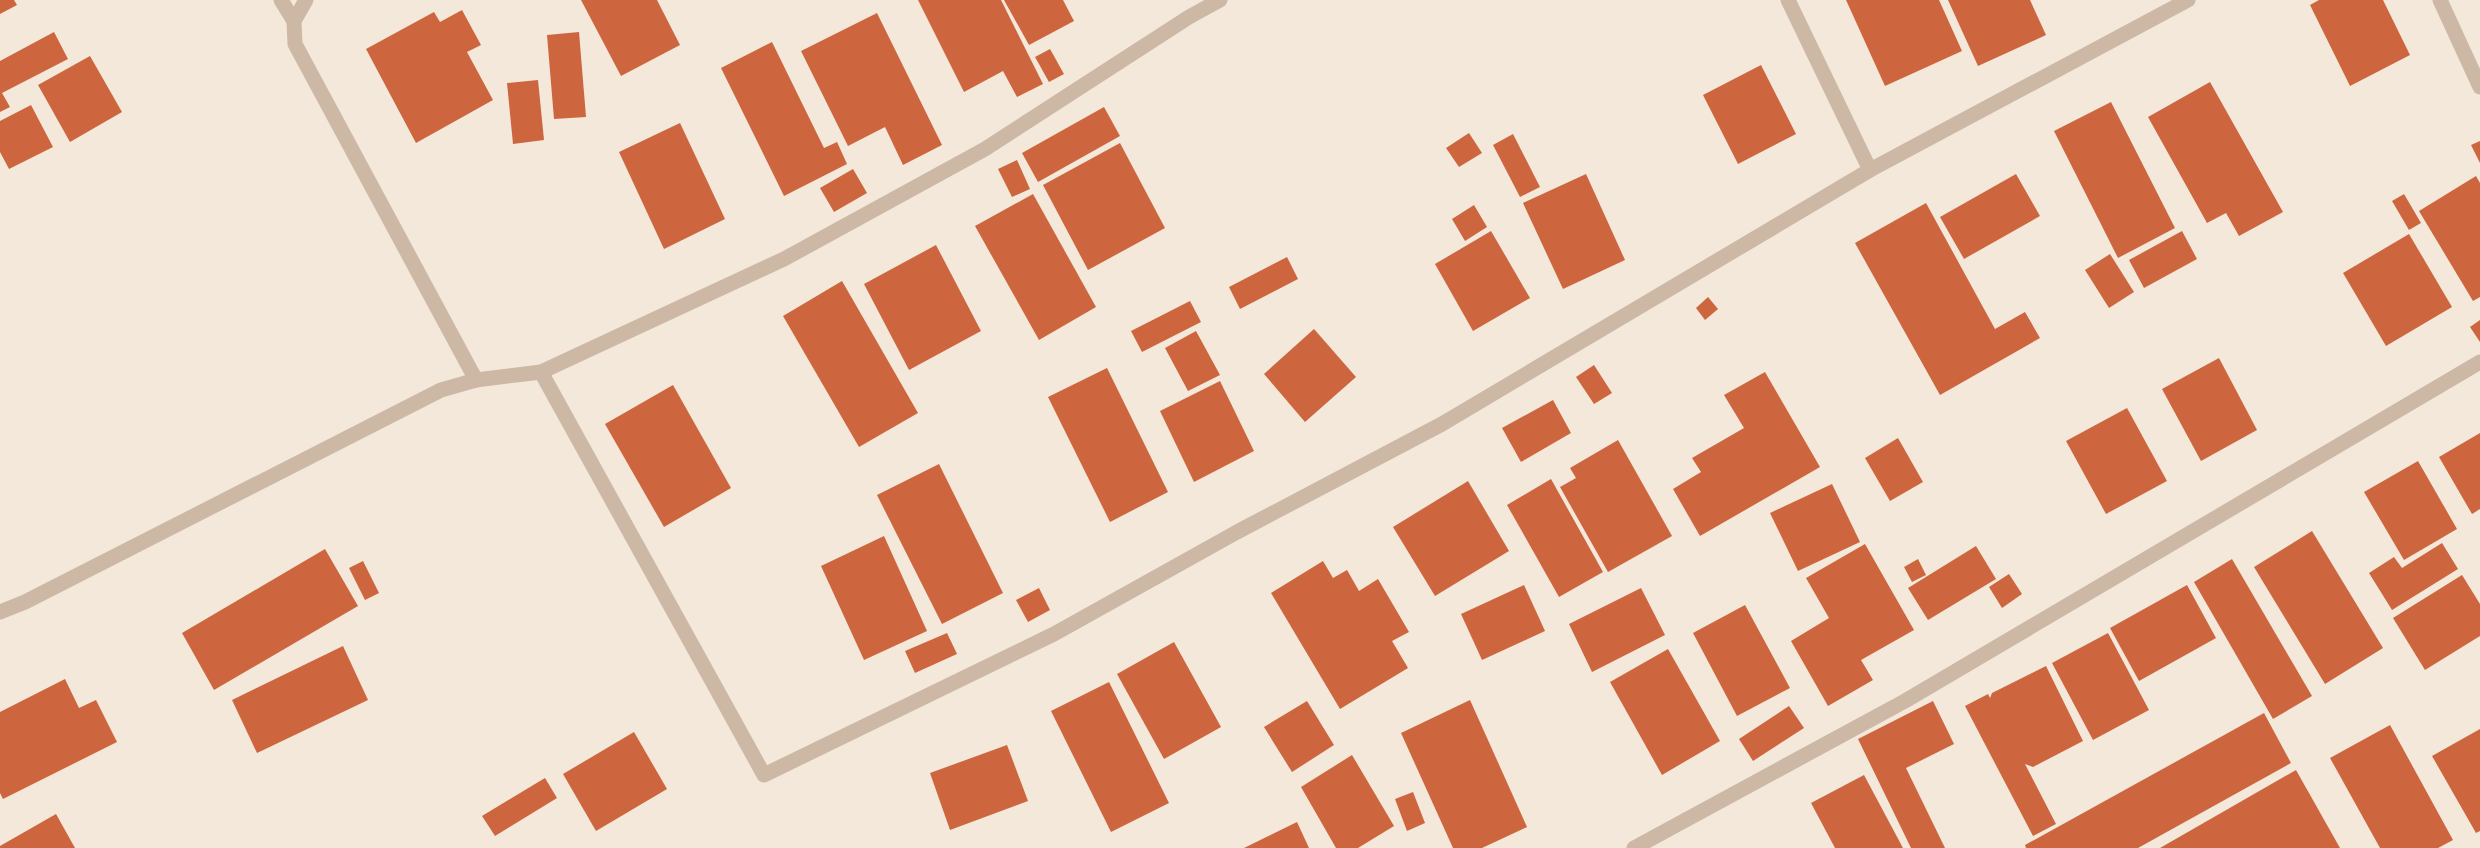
<svg xmlns="http://www.w3.org/2000/svg" width="2480" height="848" font-family="Commissioner,sans-serif">
<rect width="100%" height="100%" fill="#f3e8da"/>
<g fill="#cd663e">
<polygon points="0,0 14,0 17,5 0,14"/>
<polygon points="581,0 657,0 680,45 621,76"/>
<polygon points="918,0 1001,0 1043,84 1017,97 1003,71 964,92"/>
<polygon points="1004,0 1063,0 1074,21 1029,45"/>
<polygon points="1846,0 1939,0 1962,51 1885,86"/>
<polygon points="1948,0 2030,0 2046,35 1978,66"/>
<polygon points="2319,0 2383,0 2410,55 2350,86 2310,5"/>
<polygon points="462,10 481,45 467,52 493,100 416,143 366,49 434,12 440,22"/>
<polygon points="877,13 942,145 903,165 885,127 848,146 801,51"/>
<polygon points="54,32 68,59 2,93 10,107 0,112 0,61"/>
<polygon points="579,32 586,117 554,119 547,35"/>
<polygon points="772,42 824,148 837,142 847,164 784,196 721,68"/>
<polygon points="1050,49 1064,74 1049,82 1035,57"/>
<polygon points="90,56 122,112 70,142 38,85"/>
<polygon points="1761,65 1796,134 1738,164 1703,95"/>
<polygon points="538,80 544,140 513,144 507,83"/>
<polygon points="2210,82 2283,212 2239,236 2226,213 2207,223 2148,117"/>
<polygon points="2111,102 2175,228 2118,258 2054,131"/>
<polygon points="31,105 53,147 9,169 0,152 0,121"/>
<polygon points="1104,107 1120,136 1038,182 1022,153"/>
<polygon points="680,123 725,219 664,249 619,152"/>
<polygon points="1469,133 1482,153 1459,167 1446,148"/>
<polygon points="1513,134 1540,187 1520,197 1493,145"/>
<polygon points="2480,141 2480,163 2471,145"/>
<polygon points="1120,143 1165,228 1088,270 1043,185"/>
<polygon points="1017,160 1030,189 1012,197 998,169"/>
<polygon points="853,169 867,193 834,212 820,188"/>
<polygon points="1586,174 1625,260 1563,289 1523,203"/>
<polygon points="2016,174 2040,216 1964,259 1940,217"/>
<polygon points="2476,176 2480,183 2480,297 2473,301 2419,211"/>
<polygon points="1033,194 1096,307 1039,340 975,226"/>
<polygon points="2404,194 2421,223 2409,230 2392,201"/>
<polygon points="1926,203 1995,329 2025,312 2040,338 1940,395 1855,243"/>
<polygon points="1474,205 1487,227 1465,241 1452,219"/>
<polygon points="1491,231 1530,298 1473,331 1435,264"/>
<polygon points="2182,231 2197,259 2144,288 2129,260"/>
<polygon points="2409,234 2452,307 2386,346 2343,273"/>
<polygon points="936,245 981,331 909,370 864,284"/>
<polygon points="2110,254 2134,292 2109,308 2085,270"/>
<polygon points="1287,257 1298,279 1240,309 1229,287"/>
<polygon points="842,281 918,413 859,447 783,316"/>
<polygon points="1708,297 1718,309 1705,320 1696,308"/>
<polygon points="1190,301 1201,322 1142,352 1131,331"/>
<polygon points="2480,320 2480,342 2470,327"/>
<polygon points="1314,329 1356,377 1305,422 1264,374"/>
<polygon points="1196,331 1220,375 1188,391 1165,348"/>
<polygon points="2219,358 2257,430 2201,461 2162,389"/>
<polygon points="1594,365 1612,393 1594,404 1576,377"/>
<polygon points="1107,368 1168,492 1110,522 1048,397"/>
<polygon points="1765,372 1820,467 1700,536 1673,489 1701,472 1692,458 1744,428 1724,395"/>
<polygon points="1220,381 1254,451 1194,482 1160,411"/>
<polygon points="673,385 731,488 664,527 605,424"/>
<polygon points="1553,400 1571,433 1521,462 1502,428"/>
<polygon points="2127,408 2167,481 2106,514 2066,441"/>
<polygon points="2480,433 2480,509 2472,514 2439,457"/>
<polygon points="1898,438 1923,482 1890,501 1865,458"/>
<polygon points="1618,440 1672,536 1608,572 1560,487 1576,478 1570,468"/>
<polygon points="2418,461 2457,529 2404,560 2364,492"/>
<polygon points="939,464 1003,593 942,624 877,495"/>
<polygon points="1551,479 1603,572 1559,597 1507,505"/>
<polygon points="1468,481 1509,551 1435,596 1393,527"/>
<polygon points="1832,484 1860,542 1798,571 1770,513"/>
<polygon points="2312,531 2383,648 2325,684 2254,567"/>
<polygon points="884,536 927,631 864,660 821,566"/>
<polygon points="2442,543 2458,569 2392,610 2369,573 2394,557 2402,568"/>
<polygon points="1865,544 1914,630 1861,660 1873,680 1828,706 1791,641 1829,618 1806,578"/>
<polygon points="1976,546 1996,579 1928,620 1908,588"/>
<polygon points="325,549 358,606 214,690 182,633"/>
<polygon points="1918,559 1926,575 1912,582 1904,567"/>
<polygon points="2232,559 2312,696 2273,719 2194,582"/>
<polygon points="363,561 379,593 365,600 349,568"/>
<polygon points="1323,561 1333,578 1347,570 1359,591 1378,579 1409,632 1392,641 1408,668 1340,709 1271,593"/>
<polygon points="2009,574 2022,594 2002,608 1989,587"/>
<polygon points="2462,575 2480,604 2480,636 2425,670 2393,618"/>
<polygon points="1524,585 1545,631 1482,660 1461,614"/>
<polygon points="2187,585 2216,638 2139,681 2110,628"/>
<polygon points="1039,588 1050,610 1028,622 1016,600"/>
<polygon points="1641,588 1665,635 1592,672 1569,624"/>
<polygon points="1745,605 1790,688 1737,716 1693,633"/>
<polygon points="947,633 957,654 915,673 905,651"/>
<polygon points="2108,633 2149,710 2093,740 2052,663"/>
<polygon points="1174,642 1221,727 1164,759 1117,674"/>
<polygon points="343,646 368,700 257,753 232,700"/>
<polygon points="1668,649 1720,741 1662,775 1610,682"/>
<polygon points="2046,666 2083,741 2033,767 2025,764 2056,824 2033,836 1965,706 1988,694 1990,698 1992,693"/>
<polygon points="65,679 79,708 96,700 117,742 3,799 0,793 0,712"/>
<polygon points="1109,682 1169,803 1111,832 1051,711"/>
<polygon points="1470,700 1527,827 1482,848 1453,848 1401,733"/>
<polygon points="1307,701 1334,745 1292,772 1264,727"/>
<polygon points="1933,701 1954,744 1906,768 1945,848 1911,848 1858,739"/>
<polygon points="1789,706 1804,728 1753,761 1739,739"/>
<polygon points="2264,713 2291,763 2138,848 2026,848 2025,845"/>
<polygon points="2390,725 2453,840 2438,848 2380,848 2330,758"/>
<polygon points="2480,729 2480,831 2476,833 2432,756"/>
<polygon points="634,732 667,789 596,831 563,774"/>
<polygon points="1007,745 1028,801 950,830 930,773"/>
<polygon points="1352,755 1394,826 1358,848 1336,848 1301,787"/>
<polygon points="2296,770 2340,848 2160,848"/>
<polygon points="1864,775 1903,848 1835,848 1811,803"/>
<polygon points="545,778 557,798 495,836 482,816"/>
<polygon points="1413,792 1425,823 1407,831 1395,799"/>
<polygon points="56,814 75,848 0,848 0,846"/>
<polygon points="1297,822 1309,848 1244,848"/>
</g>
<g fill="none" stroke-linecap="round" stroke-linejoin="round">
<g stroke="#ccb8a5" stroke-width="15">
<polyline points="281,0 294,21"/>
<polyline points="306,0 294,21 295,44 476,380"/>
<polyline points="2440,0 2480,87"/>
<polyline points="1870,170 2188,0"/>
<polyline points="541,372 764,775 1054,634 1237,532 1442,424 1870,170 1788,0"/>
<polyline points="0,612 25,602 441,390 476,380 541,372 784,259 985,149 1189,17 1220,0"/>
<polyline points="1634,848 1905,701 2480,362"/>
</g>
</g>
</svg>
